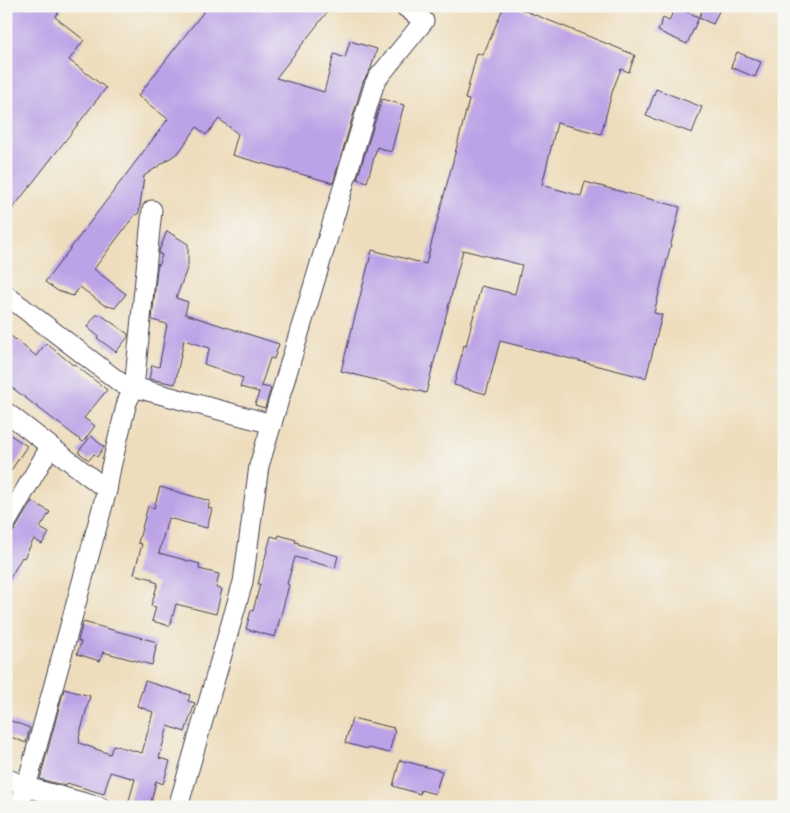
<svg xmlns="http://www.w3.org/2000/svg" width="790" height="813" font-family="Mali,sans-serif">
<rect width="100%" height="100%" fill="#f6f6f2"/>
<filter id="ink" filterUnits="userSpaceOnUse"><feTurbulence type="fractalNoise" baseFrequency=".02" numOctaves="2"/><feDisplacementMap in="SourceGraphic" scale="10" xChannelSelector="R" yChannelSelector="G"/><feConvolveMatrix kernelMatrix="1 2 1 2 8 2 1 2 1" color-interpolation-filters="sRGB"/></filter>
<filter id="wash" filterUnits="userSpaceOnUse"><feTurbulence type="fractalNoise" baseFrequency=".0096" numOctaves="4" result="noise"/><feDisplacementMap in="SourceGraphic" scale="20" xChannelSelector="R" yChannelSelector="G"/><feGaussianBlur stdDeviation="1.12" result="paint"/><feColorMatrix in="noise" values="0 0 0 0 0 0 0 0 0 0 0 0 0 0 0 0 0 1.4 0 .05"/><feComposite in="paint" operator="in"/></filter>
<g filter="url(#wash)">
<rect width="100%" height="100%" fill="#eeddbc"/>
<g id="blocks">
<g fill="#bca2e6">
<polygon points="6,6 63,6 55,17 84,40 69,60 106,88 6,217"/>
<polygon points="208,6 332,6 276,78 324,92 334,54 345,58 350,41 377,49 371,68 363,82 333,183 232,155 238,134 219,119 206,135 197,127 179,152 144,176 139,213 134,216 94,269 126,294 115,308 104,305 80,287 73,296 58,291 45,282 168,119 138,96"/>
<polygon points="504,6 513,6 635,55 629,72 621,69 613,89 601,134 557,123 542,185 581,196 585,182 680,207 654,313 662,315 646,378 500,341 486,394 454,385 464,345 466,346 481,286 515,294 522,265 463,250 426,393 341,371 372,250 426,264 469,100 465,99 477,53 483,55"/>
<polygon points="704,6 709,6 719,11 713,24 699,18"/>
<polygon points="675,7 699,17 687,44 658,31 663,18 669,21"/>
<polygon points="737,52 761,62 755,77 731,67"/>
<polygon points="656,89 702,107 692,133 646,116"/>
<polygon points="382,99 404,105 391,152 377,147 367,182 357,179"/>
<polygon points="167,231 188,244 188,266 176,298 188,302 185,314 279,344 274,359 270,358 261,386 271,388 265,408 255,405 259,392 240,387 243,378 204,364 210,348 184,340 175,384 149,379 152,365 159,367 167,324 152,320 157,269 162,255 159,254 159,251"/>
<polygon points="96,315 101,315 128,334 128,337 116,352 97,338 98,336 87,327"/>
<polygon points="6,332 36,356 46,343 73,365 74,364 107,390 84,418 95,426 83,442 6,383"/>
<polygon points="6,432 27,446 6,478"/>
<polygon points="91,436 104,447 97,457 94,454 89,460 78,452"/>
<polygon points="160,487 210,501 208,508 212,509 207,528 168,518 159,553 200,564 199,569 219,574 216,588 222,589 216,614 176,604 170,626 152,621 156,607 151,606 158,583 152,581 153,579 134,574 142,544 138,543 148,506 154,508"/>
<polygon points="32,501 50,512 40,528 49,533 42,544 34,539 24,558 22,557 6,585 6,544"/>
<polygon points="279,535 296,540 295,542 299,543 298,544 338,556 335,568 295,557 287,584 289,585 275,637 246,629 251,610 253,611 260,584 258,584 271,536 278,538"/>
<polygon points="83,622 157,642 155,648 156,648 152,665 103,652 100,661 77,654 81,642 78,641"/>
<polygon points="145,681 190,695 188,701 195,703 185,732 168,726 159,758 170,761 163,784 156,781 150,807 139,807 128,804 135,779 110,772 104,794 67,783 66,786 40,779 64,689 90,696 79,738 80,739 79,743 110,754 113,745 142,753 153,712 137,706"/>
<polygon points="352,718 394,728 393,730 395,731 389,753 369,748 368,749 345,743"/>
<polygon points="6,719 30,728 26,743 6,735"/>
<polygon points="400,760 442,771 435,794 421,790 420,794 393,786"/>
</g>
</g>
</g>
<g filter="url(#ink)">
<use href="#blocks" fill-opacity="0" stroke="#413e4e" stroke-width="1"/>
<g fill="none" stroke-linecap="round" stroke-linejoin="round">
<g stroke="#413e4e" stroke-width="21">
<g id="minor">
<polyline points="6,295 122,384 272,424"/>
<polyline points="6,412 107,490"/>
<polyline points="6,523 50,447"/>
<polyline points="6,778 26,787 100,807"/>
<polyline points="19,807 26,787 107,490 111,467 127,402 134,388 152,210"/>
<polyline points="178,807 243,582 259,466 374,85 377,79 424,21 404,6"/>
</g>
</g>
<use href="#minor" stroke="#fff" stroke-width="19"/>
</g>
</g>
<rect width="790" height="813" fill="none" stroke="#f6f6f2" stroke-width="25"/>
</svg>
